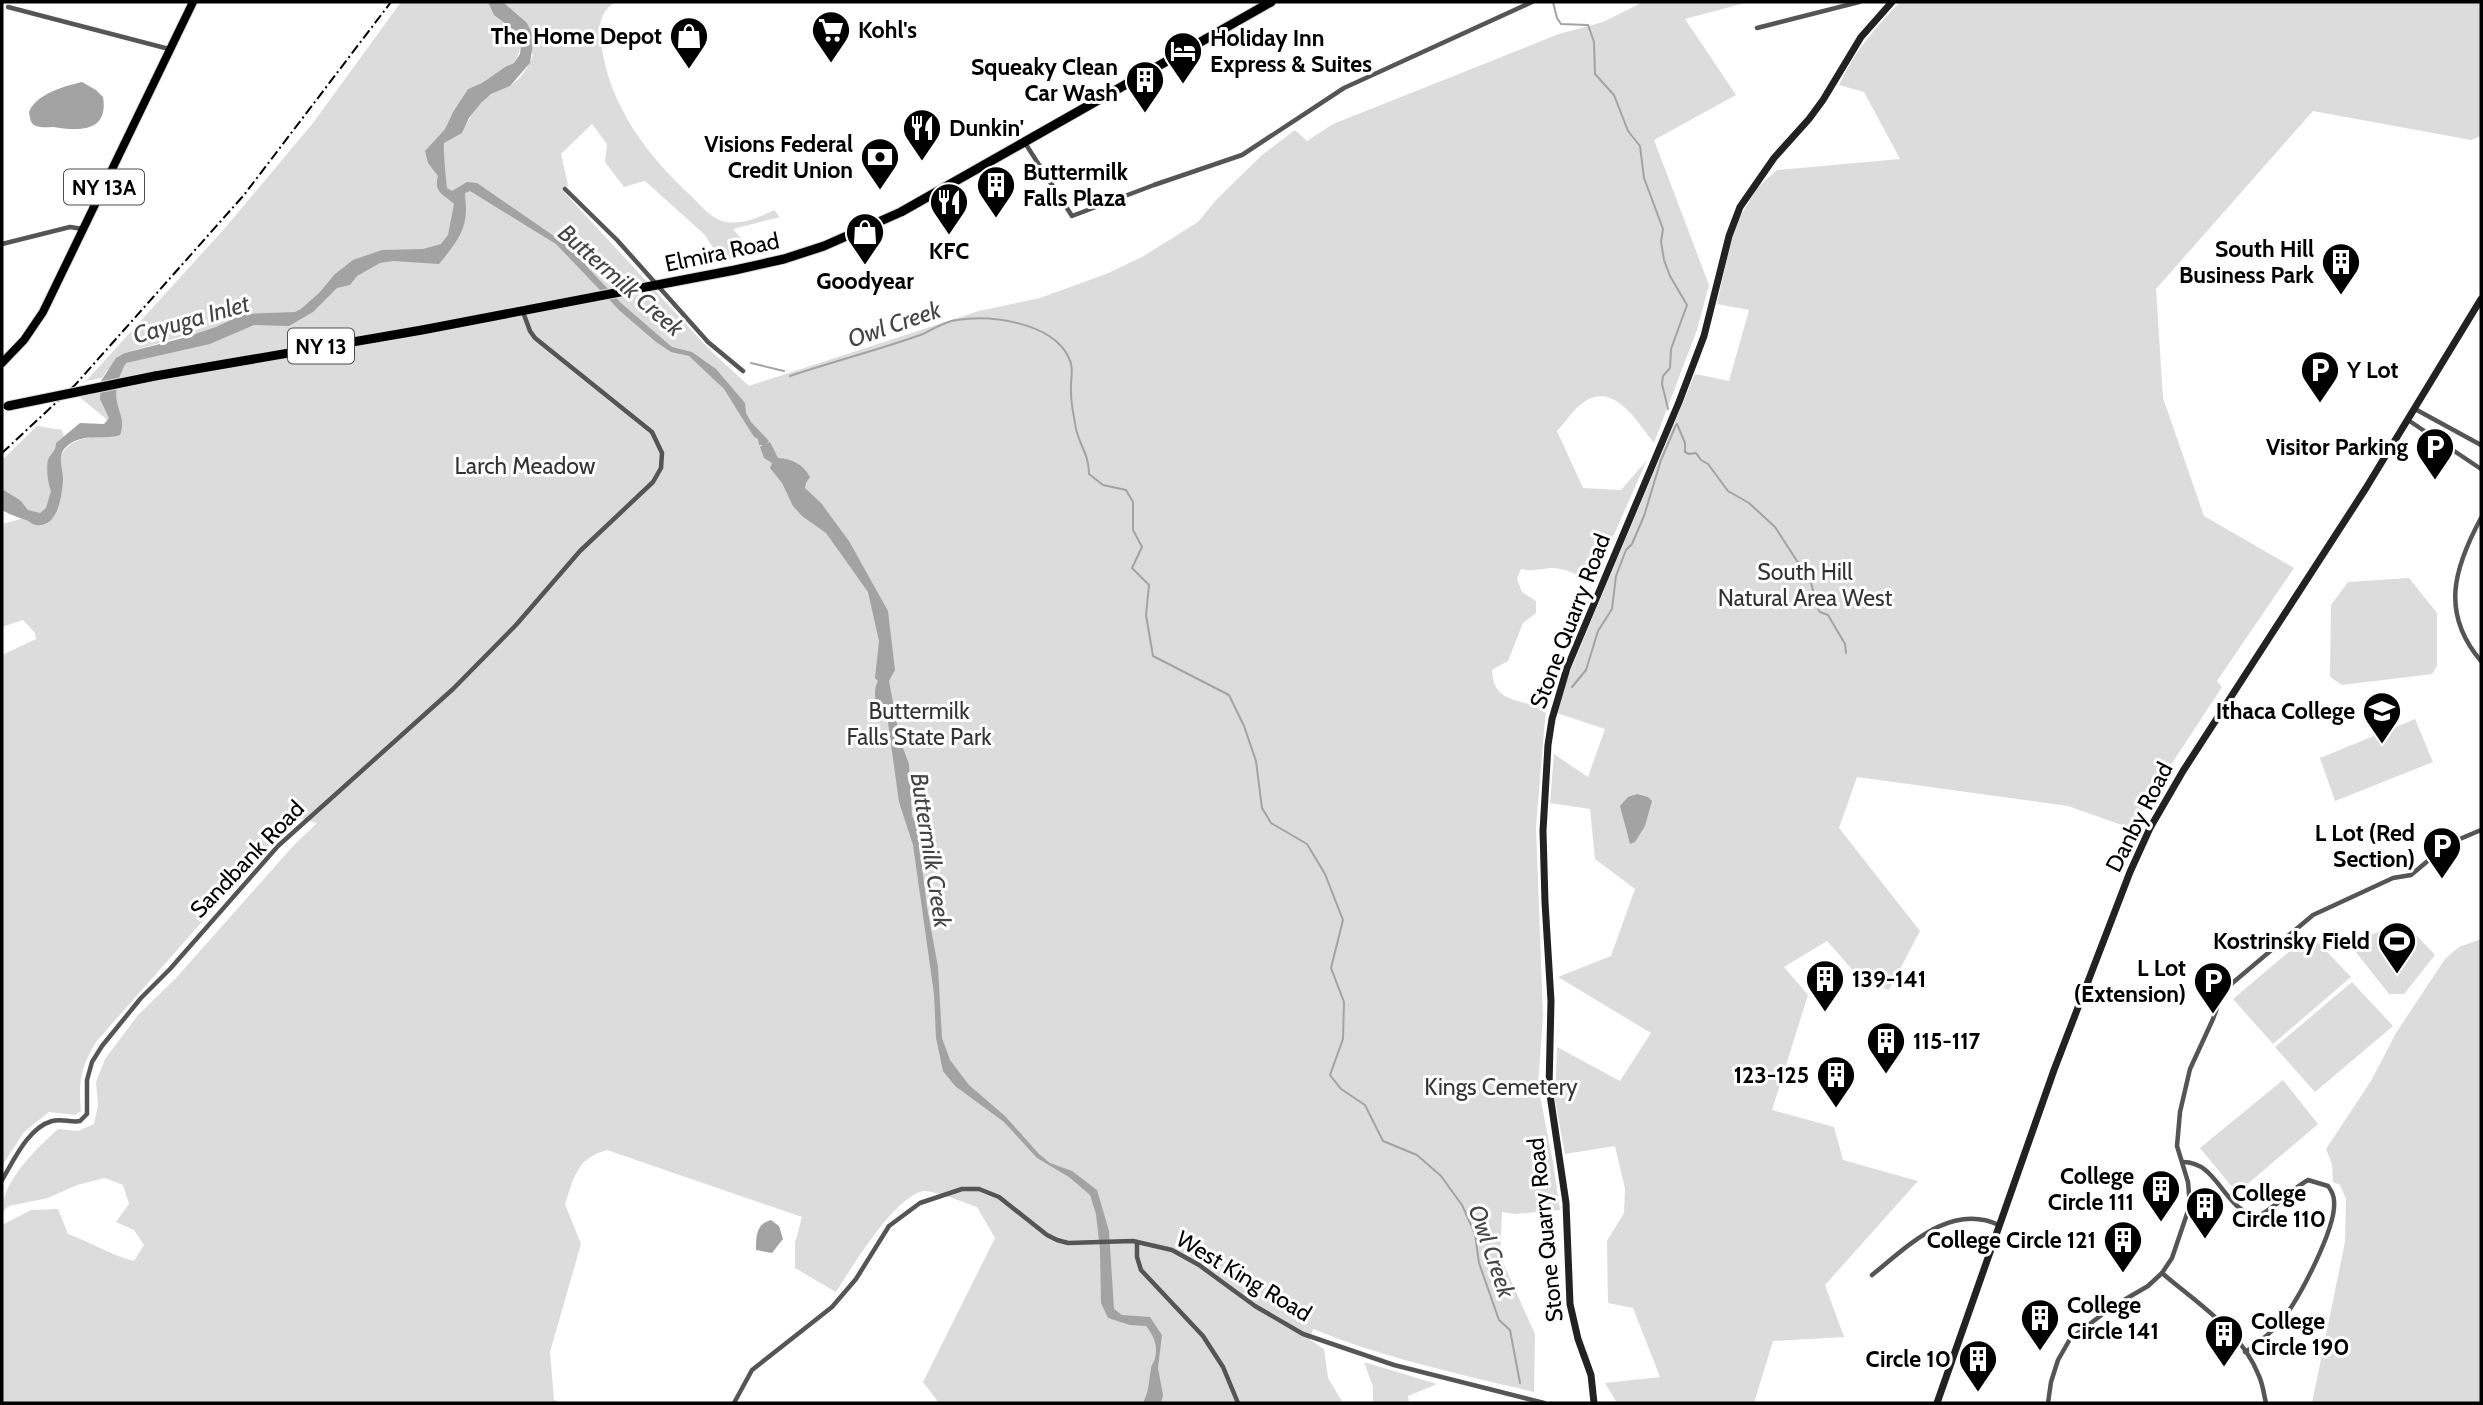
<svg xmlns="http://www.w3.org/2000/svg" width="2483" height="1405" font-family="Cabin,sans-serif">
<rect width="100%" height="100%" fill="#fff"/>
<g fill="#dcdcdc" fill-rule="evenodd">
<path d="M401,2H488C500,28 534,28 514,63L505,67L482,83L468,89L453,112L445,129L428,148L462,133C469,119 476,106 488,96C495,91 502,90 509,86C520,80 529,67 533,55L503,2H615C597,14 599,30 602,49C611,107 647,155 689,194C699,203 709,217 722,221C740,226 758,218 774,210L780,217L733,229L755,254L722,261L704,234L645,181L624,187L605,162L607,144L592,124L561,154L568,185L563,191L711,351L749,386L979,311L1040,298L1106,274L1142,257L1198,222L1216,200L1262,155L1295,130L1307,141L1333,124L1559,34L1603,22L1643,2H1749L1685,19L1736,95L1654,140L1709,285L1697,330L1654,443C1638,424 1615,381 1584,402C1574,408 1565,423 1557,431L1583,488L1621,490L1647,460L1592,584C1580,575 1566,568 1550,568C1539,569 1532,572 1521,569L1517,579L1522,592L1536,601V613L1523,623L1508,661L1492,670C1493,703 1520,700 1546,708L1536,827L1543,1016L1538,1086L1553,1162L1560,1210L1515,1214L1502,1212L1500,1256L1535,1334L1534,1392C1459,1374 1384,1358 1313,1329L1310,1340L1324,1349L1328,1378L1343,1403H939L923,1382L995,1238L977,1207C966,1203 935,1191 925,1191C896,1193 851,1269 836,1292L795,1268V1243L802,1217L607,1150C577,1158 574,1177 565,1204L581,1244L550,1352L554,1400L563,1403H2V1225L31,1210L58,1209L68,1234C90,1242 111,1255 134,1261L144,1245L134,1230L116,1222L129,1204L123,1185L105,1178L77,1185L48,1198L9,1206L2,1212C2,1181 36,1149 58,1129L78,1131L94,1124L98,1105L96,1082L105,1059L138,1015L176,978L294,845L317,823L299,818L267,848L96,1042C81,1068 78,1080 81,1111L75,1115L49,1112L24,1132L2,1166V655L36,639L35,633L23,620L2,627V524L39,514L28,510L20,500L2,489V460L37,426L62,430L64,437L60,439L53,453L60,458C67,441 83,438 99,436L110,422L77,395L134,385L108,369L102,378L86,381L225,228L313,123ZM187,335L190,344L139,356L125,353Z"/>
<path d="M1900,2H2481V136L2471,140L2313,111L2156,289L2163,398L2204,516L2294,568L2217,681L2222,687L2144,806L2133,829L2068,806L1857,777L1839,828L1920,931L1889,990L1858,976L1827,941L1784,967L1808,995L1772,1110L1834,1127L1843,1160L1918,1181L1825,1285L1844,1337L1773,1341L1754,1403H1617L1605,1383L1660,1377L1633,1308L1608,1303L1607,1241L1624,1213L1625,1189L1615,1146L1565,1154L1555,1101L1557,1047L1620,1081L1651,1033L1558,977L1611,956L1635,889L1595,859L1590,809L1550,803L1554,754L1588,777L1605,729L1557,713L1565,683L1695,374L1729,381L1749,310L1717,304L1734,227L1757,188L1777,170L1900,159L1864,92L1839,85C1855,51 1874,29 1900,2Z"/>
<polygon points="2409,578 2437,613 2437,666 2432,674 2342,685 2330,677 2331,605 2348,582"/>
<polygon points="2415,719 2433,762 2335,801 2320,758"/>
<polygon points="2395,925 2417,936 2435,955 2404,994 2389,994 2355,951 2373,934"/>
<polygon points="2310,934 2351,977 2273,1044 2233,999"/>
<polygon points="2481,939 2481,1403 2312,1403 2345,1242 2346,1199 2340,1185 2333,1182 2332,1164 2326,1149 2371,1081 2396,1033 2445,959 2459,947"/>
<polygon points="2352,982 2393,1026 2315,1092 2275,1047"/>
<polygon points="2283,1080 2318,1124 2237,1193 2200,1148"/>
<polygon points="1364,1362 1437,1384 1408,1396 1409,1403 1373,1403 1373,1387"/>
</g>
<g fill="#a3a3a3">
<path d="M488,2H503L527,23L534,38L530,63L510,86L491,94L481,103L469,118L462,133L444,143C443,147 446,180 447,188L452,191L467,182L477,183L567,245L621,303L665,341L672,347L692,352L716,369L745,403L746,413L751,422L769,441L766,444L770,442L778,458C792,459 803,464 810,477L806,483L805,488L821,503L849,541L888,611L895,670L889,681L900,740L909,764L912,816L917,825L927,907L938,967L942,1038L950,1060L969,1085L1005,1116L1039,1154L1050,1163L1072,1171L1097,1190L1109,1231L1114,1309L1122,1315L1150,1317L1162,1335L1158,1368L1163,1395L1161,1403H1143C1150,1389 1148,1383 1151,1369C1151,1365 1154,1362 1155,1358C1158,1345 1154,1336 1146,1326L1130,1325L1108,1318L1101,1303L1100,1250L1096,1214L1090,1195L1069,1177L1037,1158L1004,1122L955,1086L943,1071L936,1038L934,994L913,845L899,802L887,715L878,709C875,700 873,690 878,681L875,678L879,641L868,592L826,533L802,516L793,506L782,483L770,468L772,463L764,458L760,447L763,445H759L758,439L754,437L724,389L689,356L671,352L656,342L620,311L556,244L470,191L465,193C465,199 466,204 466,210C466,232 453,247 439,264L393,261L380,263L357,276L350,285L337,288L313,312L289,326L254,325L210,344L126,363C120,373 114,390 117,402C120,415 125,422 120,435C101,441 82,431 65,448C57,456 63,469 63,479C62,494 59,528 36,525C31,524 31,522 26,520C18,517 10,515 2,510V489L20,500L28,510L40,513L46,508L51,491C48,484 46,468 48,460C51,452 56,452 56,443L80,423L104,424L109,418L100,399L101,381L116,358L125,353L183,338L216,327L244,314L295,312L301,309L319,293L335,274L353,260L382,250L423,249L441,244L448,235L454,204C444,194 433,193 438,176L428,163L425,151L445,129L453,112L468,89L482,83L505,67L514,63L520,54L521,44L518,33L494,15Z"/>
<path d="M82,82L96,90L103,97C109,133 78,131 53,127C48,127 41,128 36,126C30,124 30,117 29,112C36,94 65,86 82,82Z"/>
<polygon points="1637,794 1648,797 1652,801 1645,826 1635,842 1630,844 1620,806 1628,797"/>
<path d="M771,1220L779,1226L783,1239L772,1253L756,1250C756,1236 756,1224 771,1220Z"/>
</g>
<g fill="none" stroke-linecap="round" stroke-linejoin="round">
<g stroke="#a3a3a3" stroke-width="2">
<polyline points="1553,2 1557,18 1561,24 1588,25 1594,42 1595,74 1614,95 1628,131 1640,146 1644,178 1663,229 1661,242 1664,260 1670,276 1687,305 1671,349 1670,368 1663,376 1662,384 1668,409"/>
<polyline points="751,363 784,371"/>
<path d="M790,376C834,361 879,350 923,334C934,329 945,321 957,320C991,315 1050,322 1068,356C1075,369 1070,378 1071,392C1071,402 1073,413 1075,423C1077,443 1089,452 1089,474L1103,485L1126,490L1133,502V530L1142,547L1132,568L1149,585L1146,615L1153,656L1229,695L1244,726L1256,761L1262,808L1271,823L1307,844L1325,874L1343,920L1331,968L1344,1002L1343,1039L1330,1075L1341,1089L1365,1105L1383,1141L1417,1155L1441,1176L1462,1205L1475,1234L1479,1263L1499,1320L1510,1330L1520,1383"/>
<polyline points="1677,424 1685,443 1685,452 1689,454 1696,453 1701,460 1708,464 1728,491 1749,503 1775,527 1797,561 1809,574 1817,607 1820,612 1828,615 1845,644 1846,653"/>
<polyline points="1572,687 1586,670 1598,631 1612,609 1616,576 1626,550 1632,544 1644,516 1661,460 1676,425"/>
</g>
<g stroke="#dbdbdb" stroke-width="10">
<polyline id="primary" points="2,363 24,340 43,312 193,2"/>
</g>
<g stroke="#dbdbdb" stroke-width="11">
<polyline id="highway" points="155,376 422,330 735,270 784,259 824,246 901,212 1271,2"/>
</g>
<g stroke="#555" stroke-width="4.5">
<polyline points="8,7 169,49"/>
<polyline points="1757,28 1859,2"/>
<polyline points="1025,143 1072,216 1154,185 1242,155 1344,88 1532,2"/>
<polyline points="565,189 617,240 708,342 743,371"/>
<polyline points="2,244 70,227 83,229"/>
<polyline points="2415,409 2481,445"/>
<polyline points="2408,420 2481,469"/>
<path d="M2481,518C2454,568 2440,613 2481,661"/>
<path d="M2183,1162C2218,1162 2222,1208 2257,1217C2277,1207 2289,1191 2308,1180L2328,1186C2331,1190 2334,1196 2334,1201C2337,1227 2299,1299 2282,1320C2272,1333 2258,1343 2245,1352"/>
<path d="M2,1180C14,1160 28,1128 52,1121C62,1118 71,1123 80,1121L87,1114V1080L92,1062L102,1046L141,998L170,969L278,846L453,689L516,625L580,551L653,482L661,468L662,453L652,432L535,338L530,331L523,312"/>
<polyline points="1137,1242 1137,1257 1141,1270 1203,1336 1223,1367 1238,1403"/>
<path d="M2162,1273C2198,1304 2241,1330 2259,1376C2263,1385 2264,1395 2266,1403"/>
<path d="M1872,1275C1907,1247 1950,1202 1999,1225"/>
<polyline points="734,1403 752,1370 832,1307 856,1279 889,1226 920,1203 962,1189 979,1189 999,1197 1047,1235 1057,1240 1068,1243 1133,1241 1172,1250 1199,1265 1255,1306 1303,1334 1394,1365 1544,1403"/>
<polyline points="2048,1403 2051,1382 2058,1360 2070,1339 2112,1307 2148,1286 2162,1273 2172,1258 2190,1205 2188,1182 2177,1146 2180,1112 2190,1069 2213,1019 2223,991 2313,915 2393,878 2411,875 2448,844 2481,830"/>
</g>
<g stroke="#222" stroke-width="7">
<polyline points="1594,1403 1591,1375 1578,1339 1570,1304 1566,1203 1549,1088 1551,1001 1545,902 1543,831 1548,745 1552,719 1567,668 1679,402 1704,336 1729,236 1740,207 1774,158 1809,119 1823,100 1861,37 1892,2"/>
<polyline points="1937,1403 2054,1070 2130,872 2150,828 2183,771 2366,488 2481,299"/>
</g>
<use href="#primary" stroke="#000" stroke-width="8"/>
<use href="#highway" stroke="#000" stroke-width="9"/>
<polyline stroke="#000" stroke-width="2" stroke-dasharray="10 3.5 2 3.5" stroke-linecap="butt" points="2,453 75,385 244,195 391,2"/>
<g stroke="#dbdbdb" stroke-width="11" stroke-linecap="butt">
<polyline id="highway-bridge" points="8,406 155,376"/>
</g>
<use href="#highway-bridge" stroke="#000" stroke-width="9"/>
</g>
<defs>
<g id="supermarket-pin" transform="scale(2.0125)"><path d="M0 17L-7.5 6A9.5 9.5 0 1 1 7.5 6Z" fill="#000" stroke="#fff"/><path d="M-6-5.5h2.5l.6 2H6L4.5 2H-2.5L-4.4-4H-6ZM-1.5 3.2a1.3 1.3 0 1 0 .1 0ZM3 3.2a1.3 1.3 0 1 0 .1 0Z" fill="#fff"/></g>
<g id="shop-pin" transform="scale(2.0125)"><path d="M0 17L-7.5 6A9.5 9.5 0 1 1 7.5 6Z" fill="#000" stroke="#fff"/><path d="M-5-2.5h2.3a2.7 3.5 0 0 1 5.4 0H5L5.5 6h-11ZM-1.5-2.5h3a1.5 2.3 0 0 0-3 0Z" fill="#fff"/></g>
<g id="hotel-pin" transform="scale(2.0125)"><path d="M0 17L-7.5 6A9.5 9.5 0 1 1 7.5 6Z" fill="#000" stroke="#fff"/><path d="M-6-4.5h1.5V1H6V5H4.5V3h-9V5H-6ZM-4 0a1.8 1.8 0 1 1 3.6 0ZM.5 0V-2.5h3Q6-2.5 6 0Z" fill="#fff"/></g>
<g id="building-pin" transform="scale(2.0125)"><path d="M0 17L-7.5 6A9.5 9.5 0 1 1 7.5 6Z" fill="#000" stroke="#fff"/><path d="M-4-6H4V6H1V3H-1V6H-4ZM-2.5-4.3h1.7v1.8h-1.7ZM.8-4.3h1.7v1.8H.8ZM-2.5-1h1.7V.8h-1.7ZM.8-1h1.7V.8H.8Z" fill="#fff"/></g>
<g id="restaurant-pin" transform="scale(2.0125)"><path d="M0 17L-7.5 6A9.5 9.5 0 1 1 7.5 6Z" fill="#000" stroke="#fff"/><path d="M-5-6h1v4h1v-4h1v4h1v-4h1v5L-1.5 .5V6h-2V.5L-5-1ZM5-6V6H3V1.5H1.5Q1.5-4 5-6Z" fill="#fff"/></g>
<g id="bank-pin" transform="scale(2.0125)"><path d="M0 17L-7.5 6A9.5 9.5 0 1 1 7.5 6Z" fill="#000" stroke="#fff"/><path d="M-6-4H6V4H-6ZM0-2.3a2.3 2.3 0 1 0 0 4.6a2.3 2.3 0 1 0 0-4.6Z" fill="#fff"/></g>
<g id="parking-pin" transform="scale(2.0125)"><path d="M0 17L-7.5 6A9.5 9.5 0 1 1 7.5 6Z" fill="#000" stroke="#fff"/><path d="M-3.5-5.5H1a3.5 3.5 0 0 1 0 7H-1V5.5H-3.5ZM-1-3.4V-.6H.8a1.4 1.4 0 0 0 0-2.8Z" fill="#fff"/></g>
<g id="university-pin" transform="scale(2.0125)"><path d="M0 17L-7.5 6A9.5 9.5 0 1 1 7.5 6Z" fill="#000" stroke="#fff"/><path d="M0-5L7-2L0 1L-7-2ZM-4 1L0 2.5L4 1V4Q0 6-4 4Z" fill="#fff"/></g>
<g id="stadium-pin" transform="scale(2.0125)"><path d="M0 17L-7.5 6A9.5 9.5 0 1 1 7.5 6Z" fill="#000" stroke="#fff"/><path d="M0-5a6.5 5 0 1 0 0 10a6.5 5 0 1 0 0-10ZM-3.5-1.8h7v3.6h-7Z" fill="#fff"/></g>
</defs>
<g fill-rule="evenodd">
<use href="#supermarket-pin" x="831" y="30"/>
<use href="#shop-pin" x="689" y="36"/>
<use href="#hotel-pin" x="1183" y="51"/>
<use href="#building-pin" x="1145" y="80"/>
<use href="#restaurant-pin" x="922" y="128"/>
<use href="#bank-pin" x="880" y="157"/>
<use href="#building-pin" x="996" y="185"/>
<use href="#restaurant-pin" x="949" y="202"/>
<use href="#shop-pin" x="865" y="232"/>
<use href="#building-pin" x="2341" y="262"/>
<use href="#parking-pin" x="2320" y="370"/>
<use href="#parking-pin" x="2435" y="447"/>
<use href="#university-pin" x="2382" y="711"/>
<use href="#parking-pin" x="2442" y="846"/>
<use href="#stadium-pin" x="2397" y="941"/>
<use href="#building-pin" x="1825" y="979"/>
<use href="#parking-pin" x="2213" y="981"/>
<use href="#building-pin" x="1886" y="1041"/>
<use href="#building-pin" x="1836" y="1075"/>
<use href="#building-pin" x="2161" y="1189"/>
<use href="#building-pin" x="2205" y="1206"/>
<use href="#building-pin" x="2123" y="1240"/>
<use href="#building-pin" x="2040" y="1318"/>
<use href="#building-pin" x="2224" y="1334"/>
<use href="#building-pin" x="1978" y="1359"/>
</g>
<g text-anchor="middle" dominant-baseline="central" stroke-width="6" stroke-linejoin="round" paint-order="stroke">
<g fill="#fff" stroke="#4c4c4c" stroke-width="2">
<rect x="64" y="169.5" width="80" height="35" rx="5"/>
<rect x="288" y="328.5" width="66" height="35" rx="5"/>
</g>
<g font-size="21" font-weight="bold" fill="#000">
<text x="104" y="187">NY 13A</text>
<text x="321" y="346">NY 13</text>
</g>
<g font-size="23" font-weight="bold" fill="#000" stroke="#fff" text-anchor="end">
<text x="858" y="30" text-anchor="start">Kohl's</text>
<text x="662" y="36">The Home Depot</text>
<text x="1210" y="38" text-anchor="start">Holiday Inn<tspan x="1210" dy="26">Express &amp; Suites</tspan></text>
<text x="1118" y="67">Squeaky Clean<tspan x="1118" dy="26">Car Wash</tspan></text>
<text x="949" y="128" text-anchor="start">Dunkin'</text>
<text x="853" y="144">Visions Federal<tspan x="853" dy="26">Credit Union</tspan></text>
<text x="1023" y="172" text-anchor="start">Buttermilk<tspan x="1023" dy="26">Falls Plaza</tspan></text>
<text x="2314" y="249">South Hill<tspan x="2314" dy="26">Business Park</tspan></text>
<text x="949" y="251" text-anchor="middle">KFC</text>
<text x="865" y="281" text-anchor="middle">Goodyear</text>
<text x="2347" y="370" text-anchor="start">Y Lot</text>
<text x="2408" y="447">Visitor Parking</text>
<text x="2355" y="711">Ithaca College</text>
<text x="2415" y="833">L Lot (Red<tspan x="2415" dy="26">Section)</tspan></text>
<text x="2370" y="941">Kostrinsky Field</text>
<text x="2186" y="968">L Lot<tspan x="2186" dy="26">(Extension)</tspan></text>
<text x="1852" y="979" text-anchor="start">139-141</text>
<text x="1913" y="1041" text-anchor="start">115-117</text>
<text x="1809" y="1075">123-125</text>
<text x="2134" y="1176">College<tspan x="2134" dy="26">Circle 111</tspan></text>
<text x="2232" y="1193" text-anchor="start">College<tspan x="2232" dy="26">Circle 110</tspan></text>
<text x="2096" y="1240">College Circle 121</text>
<text x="2067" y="1305" text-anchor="start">College<tspan x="2067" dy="26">Circle 141</tspan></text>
<text x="2251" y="1321" text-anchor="start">College<tspan x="2251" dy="26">Circle 190</tspan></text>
<text x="1951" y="1359">Circle 10</text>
</g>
<g font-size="23" fill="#000" stroke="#fff">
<text transform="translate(722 252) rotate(-12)">Elmira Road</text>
<text transform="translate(1570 621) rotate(-69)">Stone Quarry Road</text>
<text transform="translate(2139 817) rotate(-63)">Danby Road</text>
<text transform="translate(247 859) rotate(-46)">Sandbank Road</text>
<text transform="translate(1545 1230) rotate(-96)">Stone Quarry Road</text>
<text transform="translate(1244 1276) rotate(31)">West King Road</text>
</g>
<g font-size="23" fill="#333" stroke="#fff">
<text x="525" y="466">Larch Meadow</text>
<text x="1805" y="572">South Hill<tspan x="1805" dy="26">Natural Area West</tspan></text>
<text x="919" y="711">Buttermilk<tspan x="919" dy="26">Falls State Park</tspan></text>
<text x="1501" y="1087">Kings Cemetery</text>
</g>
<g font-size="24" font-style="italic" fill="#444" stroke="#fff">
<text transform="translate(621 280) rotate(41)">Buttermilk Creek</text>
<text transform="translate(191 319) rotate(-16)">Cayuga Inlet</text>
<text transform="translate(894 324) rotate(-19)">Owl Creek</text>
<text transform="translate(931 850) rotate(81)">Buttermilk Creek</text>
<text transform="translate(1492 1251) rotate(71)">Owl Creek</text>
</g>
</g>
<rect width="2483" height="1405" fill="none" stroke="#000000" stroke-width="7"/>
</svg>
